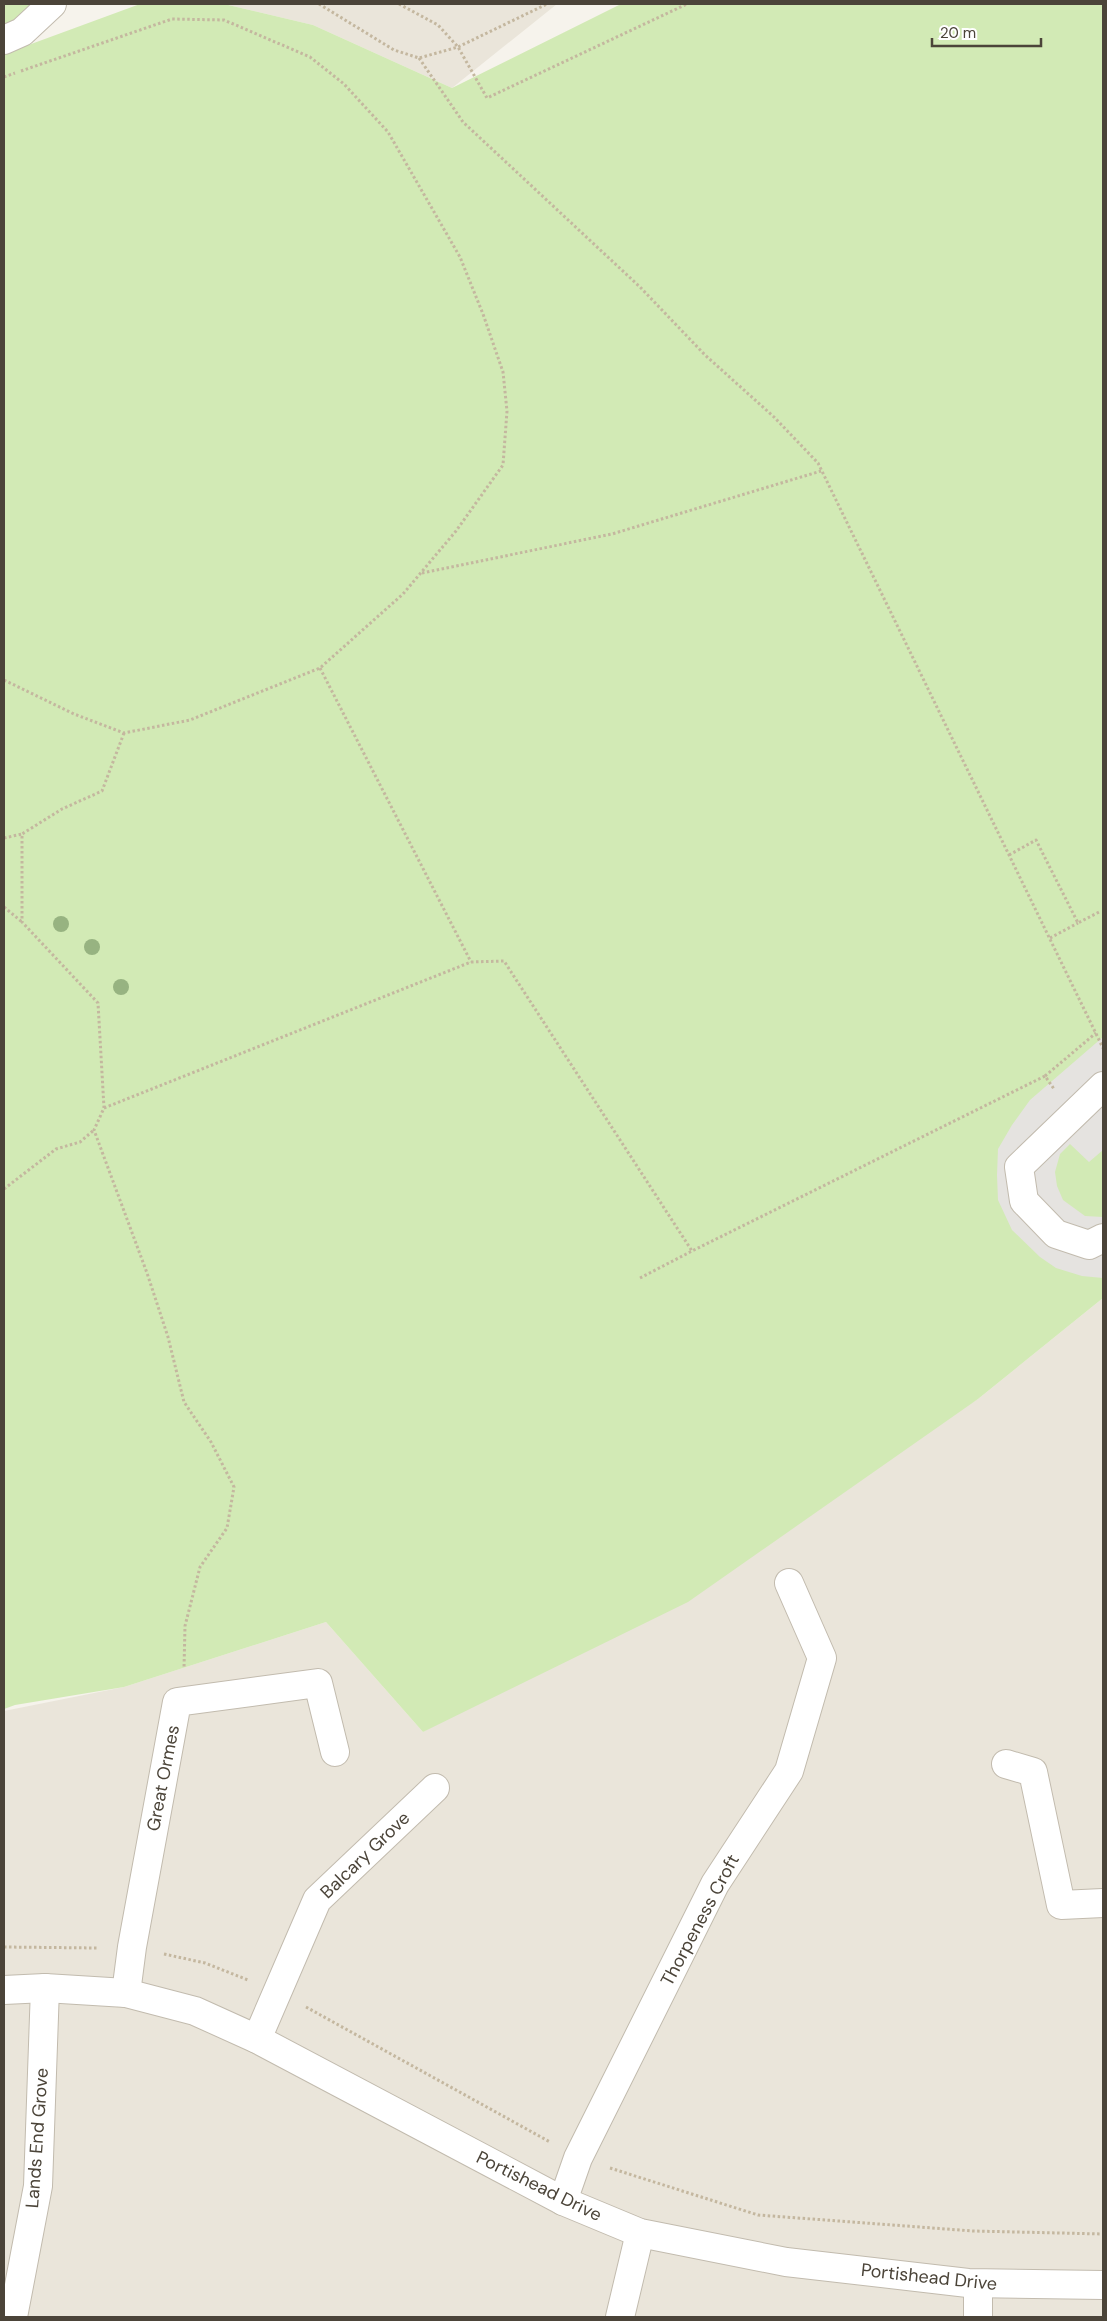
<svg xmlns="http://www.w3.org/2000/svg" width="1107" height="2321" font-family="'DM Sans',sans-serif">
<rect width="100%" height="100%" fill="#f6f3ec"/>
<g fill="#eae5da">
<polygon points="224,4 557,4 452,88 313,25"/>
<polygon points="1103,1298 1102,2317 4,2317 4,1711 124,1687 326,1622 423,1732 978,1399"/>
</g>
<g fill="#d2eab5">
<polygon points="4,4 52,4 4,40"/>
<polygon points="140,4 224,4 313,25 452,88 621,4 1103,4 1103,1298 978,1399 688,1602 423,1732 326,1622 124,1687 15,1705 4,1709 4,54"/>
</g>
<polygon fill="#e5e3e0" points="1103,1037 1103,1150 1089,1162 1070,1144 1060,1154 1055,1172 1057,1186 1063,1200 1085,1216 1103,1217 1103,1278 1082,1276 1056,1268 1040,1257 1012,1230 998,1200 997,1175 998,1149 1012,1125 1030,1100"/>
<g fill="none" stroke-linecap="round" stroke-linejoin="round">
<g stroke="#c2bbae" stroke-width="30">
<g id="minor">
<polyline points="4,40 22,32 52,4"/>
<polyline points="1103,1086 1019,1167 1024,1201 1056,1234 1089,1245 1103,1238"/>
<polyline points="1006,1764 1033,1772 1061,1905 1103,1903"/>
<polyline points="4,1990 45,1988 126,1993 195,2011 257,2039 563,2201 640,2233 786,2262 968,2283 1103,2285"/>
<polyline points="126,1993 132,1947 177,1702 318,1683 335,1752"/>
<polyline points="257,2039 317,1900 435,1788"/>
<polyline points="563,2201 578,2158 715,1884 789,1771 822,1658 789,1583"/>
<polyline points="13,2317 38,2186 45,1988"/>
<polyline points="620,2317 640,2233"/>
<polyline points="978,2317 978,2284"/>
</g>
</g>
<g stroke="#c4b79f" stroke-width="3" stroke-dasharray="2.5 2.5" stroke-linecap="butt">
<polyline points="319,4 394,50 419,58 458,47 547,4"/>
<polyline points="399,4 438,25 458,47 487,98 687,4"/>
<polyline points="419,58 463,122 640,287 705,355 774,417 818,463 1103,1048"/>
<polyline points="4,77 15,73"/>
<polyline points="422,573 612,534 821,471"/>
<polyline points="320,668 471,962"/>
<polyline points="4,680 74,714 124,733 190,720 320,668 403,594 456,531 503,465 507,411 503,372 483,314 460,257 388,132 344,84 310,57 224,20 172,19 21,71"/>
<polyline points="124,733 102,791 62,809 22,834 22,922 98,1003 104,1108 94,1130 147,1273 168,1337 184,1402 211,1442 234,1487 227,1528 200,1567 185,1626 184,1668"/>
<polyline points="4,838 22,834"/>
<polyline points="1009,855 1036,840 1078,923 1101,911"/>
<polyline points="4,907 22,922"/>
<polyline points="1050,938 1078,923"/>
<polyline points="1045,1076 1096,1033"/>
<polyline points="104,1108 471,962 504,961 692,1251 1045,1076 1054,1089"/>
<polyline points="4,1189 56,1149 80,1142 94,1130"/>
<polyline points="640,1278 692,1251"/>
<polyline points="4,1947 98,1948"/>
<polyline points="164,1954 205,1963 248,1980"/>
<polyline points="306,2007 550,2142"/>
<polyline points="610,2168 758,2215 973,2231 1103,2234"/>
</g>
<use href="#minor" stroke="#fff" stroke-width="28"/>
</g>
<g fill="#97b381">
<circle cx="61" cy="924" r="8"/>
<circle cx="92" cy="947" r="8"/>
<circle cx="121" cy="987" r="8"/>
</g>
<g text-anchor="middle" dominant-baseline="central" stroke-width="4" stroke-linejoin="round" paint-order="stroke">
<g font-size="18" fill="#4b4439" stroke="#fff">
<text transform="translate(163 1778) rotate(-79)">Great Ormes</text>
<text transform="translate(365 1855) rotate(-44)">Balcary Grove</text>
<text transform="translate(700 1920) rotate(-62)">Thorpeness Croft</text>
<text transform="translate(37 2138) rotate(-86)">Lands End Grove</text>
<text transform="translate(539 2186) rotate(26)">Portishead Drive</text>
<text transform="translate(929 2277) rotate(6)">Portishead Drive</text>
</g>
</g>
<rect width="1107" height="2321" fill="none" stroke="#4b4439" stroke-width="10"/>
<path d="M932 38v8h109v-8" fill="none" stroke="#4b4439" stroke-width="2.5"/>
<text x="940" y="38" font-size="15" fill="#4b4439" stroke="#ffffff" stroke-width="4" paint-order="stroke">20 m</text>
</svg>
